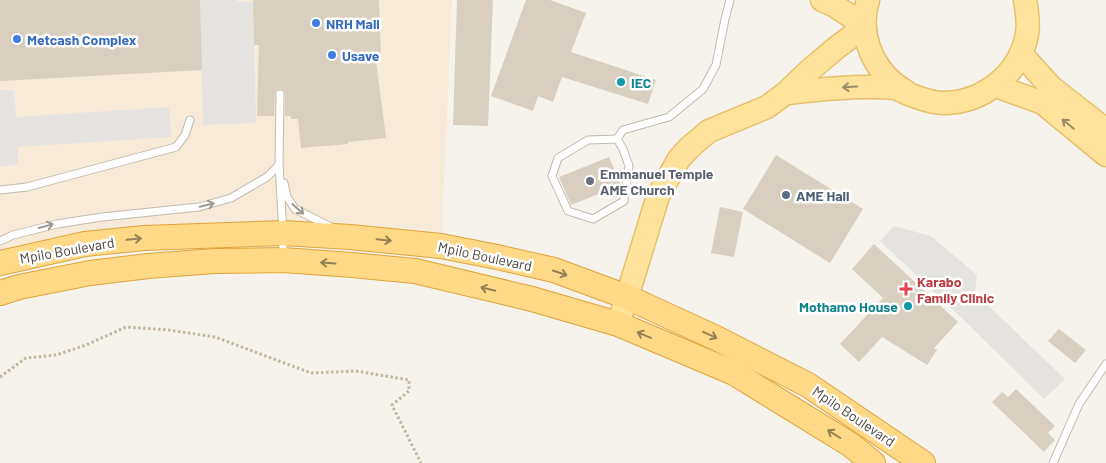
<svg xmlns="http://www.w3.org/2000/svg" width="1106" height="463" font-family="Barlow,sans-serif">
<rect width="100%" height="100%" fill="#f6f3ec"/>
<polygon fill="#f7ead8" points="0,0 452,0 441,246 283,233 0,263"/>
<g fill="#e5e3e0">
<polygon points="200,0 237,0 238,2 253,1 256,123 203,125"/>
<polygon points="0,90 14,90 16,117 169,107 171,137 18,147 18,164 0,167"/>
<polygon points="894,226 931,236 977,275 975,293 1065,379 1044,399 967,323 880,241"/>
</g>
<g fill="#d8cfc1">
<polygon points="0,0 200,0 202,70 0,81"/>
<polygon points="253,0 379,0 381,61 376,61 386,138 348,142 348,144 301,148 298,119 291,119 291,116 285,116 285,94 284,91 281,89 277,90 275,93 274,116 257,116 259,45 254,45"/>
<polygon points="457,0 493,0 488,126 453,125"/>
<polygon points="526,0 550,0 586,13 571,52 656,80 648,104 562,77 553,102 538,96 533,111 491,96"/>
<polygon points="776,155 863,209 830,263 743,209"/>
<polygon points="609,157 621,185 571,205 559,177"/>
<polygon points="720,207 743,212 734,257 711,253"/>
<polygon points="874,244 958,322 934,348 937,350 927,365 882,337 859,362 840,344 883,298 852,269"/>
<polygon points="1059,329 1086,350 1075,363 1048,341"/>
<polygon points="1016,389 1055,426 1048,433 1055,440 1044,452 992,402 1002,392 1008,397"/>
</g>
<g fill="none" stroke-linecap="round" stroke-linejoin="round">
<g stroke="#c2bbae" stroke-width="9">
<g id="service">
<polyline points="280,94 279,165 283,233 283,257"/>
<polygon points="617,139 623,149 629,166 624,201 593,219 568,211 552,176 558,158 588,140"/>
<polyline points="617,139 623,130 669,117 703,89 716,65 725,19 730,0"/>
<polyline points="284,183 287,197 295,209 331,227"/>
<polyline points="0,190 27,187 176,147 185,135 190,120"/>
<polyline points="0,241 13,235 57,224 102,217 199,207 231,198 267,177 279,165"/>
<polyline points="1053,463 1079,404 1106,364"/>
</g>
</g>
<g stroke="#e6c16a" stroke-width="25">
<g id="primary">
<polyline points="822,0 835,6 864,25"/>
<path d="M868,0C857,35 874,73 905,91"/>
<polyline points="1021,54 1051,87 1106,130"/>
<polyline points="996,86 1043,103 1106,155"/>
<path d="M786,93C815,90 844,86 874,87C880,87 886,87 893,88C900,89 907,94 914,96C921,99 935,103 943,103C983,103 1020,74 1027,34C1029,23 1027,11 1025,0"/>
<polyline points="618,324 627,297 658,196 679,159 690,147 709,131 767,107 786,93 810,70 836,48 852,36 865,29"/>
</g>
</g>
<g stroke="#e0a43c" stroke-width="26">
<g id="trunk">
<polyline points="0,263 85,244 144,238 283,233 350,237 441,246 497,257 554,270 627,297 716,338 808,385 923,463"/>
<polyline points="0,293 19,287 90,273 148,266 215,261 283,260 352,265 415,271 532,299 618,324 734,373 851,445 873,463"/>
</g>
</g>
<polyline stroke="#c4b79f" stroke-width="3" stroke-dasharray="2.5 2.5" stroke-linecap="butt" points="0,377 26,358 56,355 86,345 126,327 169,330 215,337 311,373 356,371 409,380 409,391 392,405 421,463"/>
<use href="#service" stroke="#fff" stroke-width="7"/>
<use href="#primary" stroke="#ffe39c" stroke-width="22"/>
<use href="#trunk" stroke="#ffd985" stroke-width="24"/>
</g>
<defs><path id="oneway-shaft" d="M-6 0H5M1.5-3L5.5 0L1.5 3" fill="none" stroke-width="1.6" stroke-linecap="round" stroke-linejoin="round" transform="scale(1.25)"/></defs>
<g stroke="#9c8c66">
<use href="#oneway-shaft" transform="translate(850 87) rotate(177)"/>
<use href="#oneway-shaft" transform="translate(1068 124) rotate(-141)"/>
</g>
<g stroke="#9c9892">
<use href="#oneway-shaft" transform="translate(207 205) rotate(-14)"/>
<use href="#oneway-shaft" transform="translate(298 209) rotate(42)"/>
<use href="#oneway-shaft" transform="translate(46 226) rotate(-15)"/>
</g>
<g stroke="#938057">
<use href="#oneway-shaft" transform="translate(134 239) rotate(-5)"/>
<use href="#oneway-shaft" transform="translate(384 240) rotate(6)"/>
<use href="#oneway-shaft" transform="translate(328 263) rotate(-176)"/>
<use href="#oneway-shaft" transform="translate(560 273) rotate(19)"/>
<use href="#oneway-shaft" transform="translate(488 289) rotate(-167)"/>
<use href="#oneway-shaft" transform="translate(644 335) rotate(-157)"/>
<use href="#oneway-shaft" transform="translate(710 335) rotate(25)"/>
<use href="#oneway-shaft" transform="translate(834 434) rotate(-148)"/>
</g>
<g fill="#3f7fe0" stroke="#fff" stroke-width="2">
<circle cx="316" cy="23" r="5"/>
<circle cx="17" cy="39" r="5"/>
<circle cx="332" cy="55" r="5"/>
</g>
<g fill="#0f9aa8" stroke="#fff" stroke-width="2">
<circle cx="621" cy="82" r="5"/>
<circle cx="908" cy="306" r="5"/>
</g>
<circle fill="#6b7280" stroke="#fff" stroke-width="2" cx="590" cy="181" r="5"/>
<circle fill="#5c6f8a" stroke="#fff" stroke-width="2" cx="786" cy="195" r="5"/>
<path fill="#e0444e" stroke="#fff" stroke-width="2" d="M903.5 281.5h5v5h5v5h-5v5h-5v-5h-5v-5h5z"/>
<g text-anchor="middle" dominant-baseline="central" stroke-width="5" stroke-linejoin="round" paint-order="stroke">
<g font-size="14" font-weight="bold" fill="#366cbe" stroke="#fff" text-anchor="start">
<text x="326" y="23">NRH Mall</text>
<text x="27" y="39">Metcash Complex</text>
<text x="342" y="55">Usave</text>
</g>
<g font-size="14" font-weight="bold" fill="#0d838f" stroke="#fff" text-anchor="start">
<text x="631" y="82">IEC</text>
<text x="898" y="306" text-anchor="end">Mothamo House</text>
</g>
<g font-size="14" font-weight="bold" fill="#5b616d" stroke="#fff" text-anchor="start">
<text x="600" y="173">Emmanuel Temple<tspan x="600" dy="16">AME Church</tspan></text>
</g>
<g font-size="14" font-weight="bold" fill="#4e5e75" stroke="#fff" text-anchor="start">
<text x="796" y="195">AME Hall</text>
</g>
<g font-size="14" fill="#4b4439" stroke="#fff">
<text transform="translate(67 250) rotate(-10)">Mpilo Boulevard</text>
<text transform="translate(485 256) rotate(12)">Mpilo Boulevard</text>
<text transform="translate(854 416) rotate(34)">Mpilo Boulevard</text>
</g>
<g font-size="14" font-weight="bold" fill="#be3a42" stroke="#fff" text-anchor="start">
<text x="917" y="281">Karabo<tspan x="917" dy="16">Family Clinic</tspan></text>
</g>
</g>
</svg>
